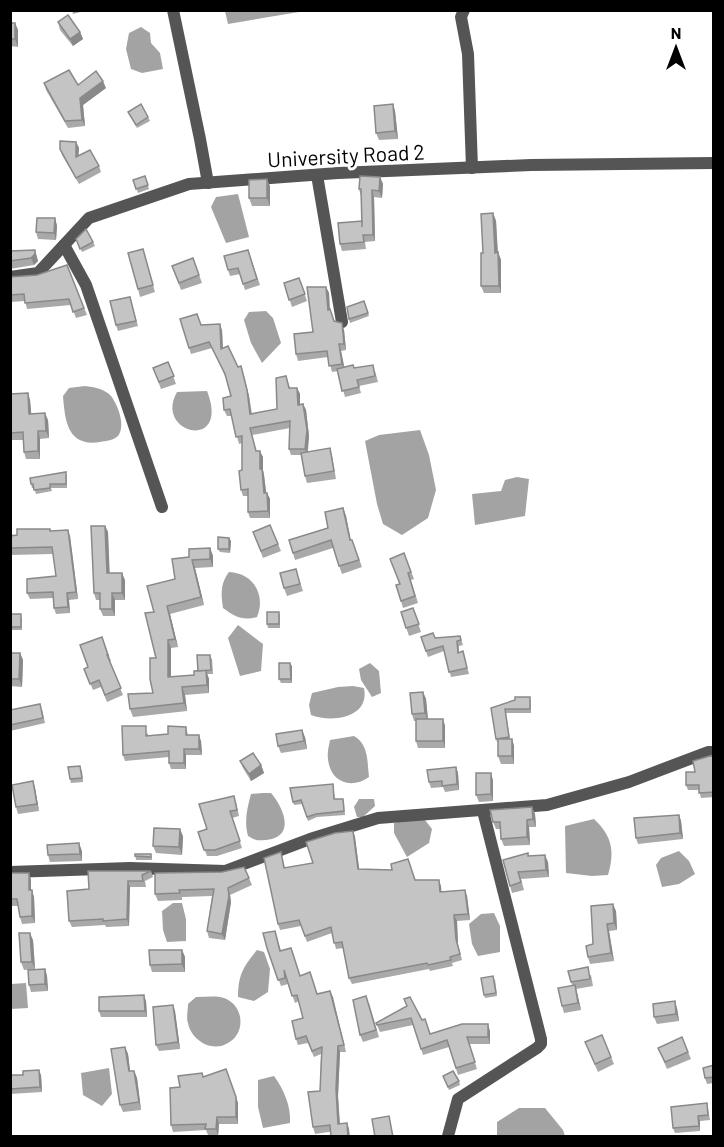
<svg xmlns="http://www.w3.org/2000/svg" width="724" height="1147" font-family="Barlow,sans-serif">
<rect width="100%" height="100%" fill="#fff"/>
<g fill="#a3a3a3">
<polygon points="305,11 228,24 225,11 225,10"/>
<polygon points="141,27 150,33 151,43 160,53 163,69 142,73 131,69 126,49 129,33"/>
<polygon points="238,194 249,237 226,243 211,207 216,197"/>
<polygon points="266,311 273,318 281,343 262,363 251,343 244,320 249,312"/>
<path d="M85,386C94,387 105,389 111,396C118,405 126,426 118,436C114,440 106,441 100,442C68,447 65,422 63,396L69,388Z"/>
<path d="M207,391C231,452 153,434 177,392Z"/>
<polygon points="420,430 429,455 436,490 428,518 402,535 383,524 377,504 365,441 379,435"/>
<polygon points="517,477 529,479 525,516 475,525 472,494 501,491 505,480"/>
<path d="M229,572C254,573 266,596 257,617C243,621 235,617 223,608C221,594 220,584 229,572Z"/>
<polygon points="238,625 263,644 261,671 240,676 228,638"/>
<polygon points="370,663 379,671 381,693 372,697 361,680 359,669"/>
<path d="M353,686L364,688C370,718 332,723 311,715L309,705L312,693L338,687Z"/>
<path d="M354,736C369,745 367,761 369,777C351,790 330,782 328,759C327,752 329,746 330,740Z"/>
<path d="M263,793H271C284,808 296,837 266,840C257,841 255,840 248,836C244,821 247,809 251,794Z"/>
<polygon points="359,799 374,799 375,806 363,817 357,817 354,807"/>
<polygon points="410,819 425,820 432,829 429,843 407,857 394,833 394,823"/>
<path d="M594,819C612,836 615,851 608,875L592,876L566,873L565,826Z"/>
<polygon points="679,851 689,861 695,874 679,884 662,887 656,865 661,858"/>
<polygon points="173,903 182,903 186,919 186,941 167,942 163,930 162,911"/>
<polygon points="494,913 500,926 500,952 478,956 472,944 469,924 481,914"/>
<path d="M257,950L264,952L270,969L268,992L254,1001L238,997C238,975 243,967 257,950Z"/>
<polygon points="26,983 28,1008 11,1009 11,984"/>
<path d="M196,997C204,997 213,996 220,997C243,1001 248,1032 228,1043C212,1053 191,1040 188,1023C186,1018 188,1010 188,1004Z"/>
<polygon points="109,1068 112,1094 102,1106 83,1095 81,1073"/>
<path d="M274,1076C284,1090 291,1106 290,1123L263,1128L258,1107V1080Z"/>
<polygon points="519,1108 545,1108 563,1130 565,1136 497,1136 497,1122"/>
</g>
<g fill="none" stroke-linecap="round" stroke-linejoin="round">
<g stroke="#555" stroke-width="12">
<polyline points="173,10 200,139 208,183"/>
<polyline points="464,10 461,17 468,54 472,168"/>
<polyline points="317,175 342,322"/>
<polyline points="64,245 86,285 162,507"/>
<polyline points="10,277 38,273 89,218 189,184 338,173 531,165 714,163"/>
<polyline points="10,872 130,868 225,871 310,839 378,818 547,805 629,782 708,752 714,752"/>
<polyline points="448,1136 458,1099 537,1048 541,1044 541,1039 483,811"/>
</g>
</g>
<g fill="#a9a9a9">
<polygon points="72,10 88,10 73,14"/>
<polygon points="58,22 80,32 83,39 73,46 60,30"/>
<polygon points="10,23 15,23 18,30 18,47 10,46"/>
<polygon points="44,83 78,85 106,88 83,105 85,126 68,128 46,90"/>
<polygon points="393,104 395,111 398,139 379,140 376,133"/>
<polygon points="128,112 148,117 150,121 137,128"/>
<polygon points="76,142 79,148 78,156 99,166 101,172 79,184 62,155 60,149"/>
<polygon points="145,176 149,189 138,193 133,180"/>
<polygon points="380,177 383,184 382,198 374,197 375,241 365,242 366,249 342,251 340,244 362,221 361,196 359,189"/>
<polygon points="270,186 270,206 252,206 249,198"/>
<polygon points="493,213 496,221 498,252 501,260 501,293 484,293 481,286 483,253"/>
<polygon points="55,218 57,226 56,240 38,239 36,232"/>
<polygon points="76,239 93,242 95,246 82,252"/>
<polygon points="143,249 155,292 140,297 138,289"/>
<polygon points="35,250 38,261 34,265 10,269 10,251"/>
<polygon points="248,250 260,285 245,290 240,274 230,276 228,270"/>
<polygon points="193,258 202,283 181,290 172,266"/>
<polygon points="67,265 87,315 76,318 71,305 27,309 25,301 10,302 10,277 37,275"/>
<polygon points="299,278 307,301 292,307 284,283"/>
<polygon points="326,287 329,293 330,310 334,321 344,330 346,350 341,351 344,367 375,371 378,382 359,386 361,393 345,397 338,371 332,372 328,357 298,361 296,354 313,332"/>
<polygon points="130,297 138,326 118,331 116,325"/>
<polygon points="364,301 369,316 350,323 349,319"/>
<polygon points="180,319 222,330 223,348 243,372 249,396 252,414 277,409 286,376 290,388 297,388 300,394 300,405 303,404 306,410 309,436 308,452 330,448 332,456 336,479 307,483 305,476 301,455 291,455 289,449 290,428 252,435 256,451 263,457 263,470 264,475 266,493 267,493 270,499 270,518 250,518 248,512 248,496 243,496 241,490 242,470 242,443 239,444 231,416 227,416 224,410 231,396 226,378 212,348 191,354"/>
<polygon points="168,362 176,384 161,389 153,368"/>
<polygon points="28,393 30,400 31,414 48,420 49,438 40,439 40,459 26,459 24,452 24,440 10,440 10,394"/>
<polygon points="67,475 67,488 51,488 52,491 36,494 34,488 32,488 31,484"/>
<polygon points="343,508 346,516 351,540 352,540 362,567 342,574 333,548 295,560 289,540 328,528"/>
<polygon points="270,525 281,551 263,558 253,532"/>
<polygon points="105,526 108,532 109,573 125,580 125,600 115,600 115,616 103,616 100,609 100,600 96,600 94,593"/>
<polygon points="51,531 70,536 78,599 69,600 70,613 56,614 54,608 53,598 30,599 27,593 56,576 53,554 10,555 10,536"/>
<polygon points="229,538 231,541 230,553 220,552 218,549"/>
<polygon points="210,548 213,556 213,567 195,568 204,605 170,614 178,647 171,648 171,677 194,675 212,658 213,674 207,674 209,679 209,693 185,695 187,711 133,717 130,709 153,693 156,658 154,612 189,557"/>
<polygon points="404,553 414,579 411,580 418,603 403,608 401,601 400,584"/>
<polygon points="298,576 303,591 287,596 284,588"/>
<polygon points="413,608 421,632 409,636 401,612"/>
<polygon points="279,612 280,616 280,628 268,628 267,624"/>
<polygon points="10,614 22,618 22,630 10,630"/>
<polygon points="460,636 463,645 459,646 459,652 463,651 469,674 451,677 444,651 428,657 421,637 435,638"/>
<polygon points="102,637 111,661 109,662 123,695 107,702 101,687 93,690 84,669 88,667"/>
<polygon points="10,653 20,653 23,660 22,687 10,686"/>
<polygon points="292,666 292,683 281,683 279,679"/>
<polygon points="423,692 426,699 428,719 443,719 445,726 445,748 418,748 416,741 416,721 414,721 412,714"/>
<polygon points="531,700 531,713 506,713 510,739 512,739 514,746 514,764 501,764 498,756 498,742 497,742 496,739 491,708"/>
<polygon points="42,709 45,723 10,731 10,710"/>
<polygon points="186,727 188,735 201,741 202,755 186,755 186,769 171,769 169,763 169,757 125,761 123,755 148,733 148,736 168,734"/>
<polygon points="305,737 307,749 281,753 278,746"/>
<polygon points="714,757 714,797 701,798 699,790 688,790 686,785 695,772"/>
<polygon points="240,761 261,765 264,773 251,781 243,768"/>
<polygon points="456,767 458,773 459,790 445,792 443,787 431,788 429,782"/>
<polygon points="82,770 83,782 71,783 70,779"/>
<polygon points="493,780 493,801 479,802 476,795"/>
<polygon points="33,781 35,788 39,811 18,814 16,807"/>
<polygon points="333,784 335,799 343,799 344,802 345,815 317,817 308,821 302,804 294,805 293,802"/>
<polygon points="236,802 239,816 232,818 242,848 217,856 207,856 198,832 207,829"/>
<polygon points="532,807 535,814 536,827 529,827 530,845 504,846 501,839 501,829 496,829 493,822"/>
<polygon points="679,815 681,821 683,839 638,844 636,838"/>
<polygon points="353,831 355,837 359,869 441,886 441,892 467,896 470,920 457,921 458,945 462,960 452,963 453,966 430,971 429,969 352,984 349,978 344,948 336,949 332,933 307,942 301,926 280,930 278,924 281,852 285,868 313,863"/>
<polygon points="183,836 182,855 156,853 153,846"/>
<polygon points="82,851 82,861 50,862 48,855"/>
<polygon points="528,853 529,856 548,862 549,877 521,879 524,890 512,893 510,886"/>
<polygon points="135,854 152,857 152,860 136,860"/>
<polygon points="151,871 153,877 145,881 146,887 130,887 129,926 106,927 105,925 72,927 69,921 89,889"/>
<polygon points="10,873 29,873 31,880 31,890 34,897 35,923 22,924 20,917 18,906 12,906 10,903"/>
<polygon points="249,878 252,885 230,895 231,902 225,940 209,938 207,931 212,896 182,897 182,900 158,901 155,894"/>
<polygon points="616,911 617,930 609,931 614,961 590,964 588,957 593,944"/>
<polygon points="275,931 281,951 300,976 318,994 330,991 346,1052 340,1052 338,1096 340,1123 347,1123 349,1129 315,1134 313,1127 320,1091 321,1054 314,1057 308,1043 298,1045 296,1039 303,1018 299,1001 295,1003 287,980 288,984 281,986 267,948"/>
<polygon points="33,940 35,969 24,970 21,962"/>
<polygon points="182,950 185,957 185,972 152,972 150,965"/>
<polygon points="45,969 47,976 48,991 31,992 29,985"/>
<polygon points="591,975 593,986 576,989 581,1010 564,1013 562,1006 572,985 571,982"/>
<polygon points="495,979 497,996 485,998 484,995"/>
<polygon points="146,1001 147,1017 101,1017 99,1011"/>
<polygon points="369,1003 379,1037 363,1042 360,1035"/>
<polygon points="407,1006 430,1034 490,1031 490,1044 469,1044 477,1069 458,1075 449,1047 423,1055 413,1025 380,1032 376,1023"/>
<polygon points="677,1008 679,1021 657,1024 654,1017"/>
<polygon points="175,1011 180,1049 159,1051 156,1045"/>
<polygon points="585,1042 611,1057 614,1064 598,1072"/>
<polygon points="125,1047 128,1054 130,1071 134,1071 137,1078 141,1110 123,1112 120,1105"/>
<polygon points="658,1048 688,1052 691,1059 667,1069"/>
<polygon points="714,1065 714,1083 707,1084 705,1078"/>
<polygon points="226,1069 238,1103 238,1124 219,1124 218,1136 208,1135 206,1130 173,1132 171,1125 180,1087 203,1077"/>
<polygon points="10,1075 41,1075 42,1092 10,1094"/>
<polygon points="443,1076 459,1081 460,1085 449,1090"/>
<polygon points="707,1103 710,1120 700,1121 700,1131 675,1133 673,1128"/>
</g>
<g fill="#898989">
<polygon points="15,23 18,30 18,47 15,39"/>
<polygon points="80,32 83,39 73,46 70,39"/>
<polygon points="103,81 106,88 83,105 85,126 82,120 80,98"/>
<polygon points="393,104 395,111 398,139 395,131"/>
<polygon points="76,142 79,148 78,164 76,157"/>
<polygon points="380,177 383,184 382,198 379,191"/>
<polygon points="267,179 270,186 270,206 267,198"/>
<polygon points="372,190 374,197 375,241 373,235"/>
<polygon points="493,213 496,221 498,260 495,253"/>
<polygon points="55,218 57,226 56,240 54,233"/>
<polygon points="35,250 38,261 34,265 31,258"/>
<polygon points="498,252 501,260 501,293 499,286"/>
<polygon points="326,287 329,293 330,317 328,310"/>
<polygon points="342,323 344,330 346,350 344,344"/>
<polygon points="220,324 222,330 223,355 221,349"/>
<polygon points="339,344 341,351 345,370 342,364"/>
<polygon points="241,366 249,396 252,420 250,414"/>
<polygon points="297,388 300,394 300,411 298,405"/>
<polygon points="28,393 30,400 32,421 29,414"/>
<polygon points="303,404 306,410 309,436 307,455 305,449"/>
<polygon points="45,413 48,420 49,438 46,431"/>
<polygon points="38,431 40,439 40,459 38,451"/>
<polygon points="260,451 263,457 263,470 264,475 267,499 264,493 260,469"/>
<polygon points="267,493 270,499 270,518 268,511"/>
<polygon points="343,508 346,516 352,548 350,540"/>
<polygon points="105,526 108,532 110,580 107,573"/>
<polygon points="68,530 70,536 78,599 76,592"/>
<polygon points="229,538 231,541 230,553 229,549"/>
<polygon points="210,548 213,556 213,567 210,559"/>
<polygon points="192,560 195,568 204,605 201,597"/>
<polygon points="122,573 125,580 125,600 122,593"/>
<polygon points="67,593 69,600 70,613 68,607"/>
<polygon points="112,593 115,600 115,616 112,609"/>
<polygon points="167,606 170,614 178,647 175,639"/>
<polygon points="168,640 171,648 171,685 168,677"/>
<polygon points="20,653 23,660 22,687 19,679"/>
<polygon points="290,663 292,666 292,683 291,679"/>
<polygon points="206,670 209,679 209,693 207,685"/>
<polygon points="182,687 185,695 187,711 184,703"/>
<polygon points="423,692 426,699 428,721 425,713"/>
<polygon points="443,719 445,726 445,748 443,741"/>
<polygon points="302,730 305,737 307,749 304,741"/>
<polygon points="199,735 201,741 202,755 199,749"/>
<polygon points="512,739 514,746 514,764 512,756"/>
<polygon points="184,749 186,755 186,769 184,763"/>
<polygon points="261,765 264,773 251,781 249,774"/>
<polygon points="456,767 458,773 459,790 457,784"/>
<polygon points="491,773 493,780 493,801 491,794"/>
<polygon points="33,781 35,788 39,811 37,804"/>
<polygon points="532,807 535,814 536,827 533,819"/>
<polygon points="679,815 681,821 683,839 680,833"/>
<polygon points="527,820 529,827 530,845 527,837"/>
<polygon points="180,829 183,836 182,855 179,847"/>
<polygon points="353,831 355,837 360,875 358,869"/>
<polygon points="79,843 82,851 82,861 80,854"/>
<polygon points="545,855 548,862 549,877 546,870"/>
<polygon points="29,873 31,880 31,897 29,890"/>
<polygon points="439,880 441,886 442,898 440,892"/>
<polygon points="128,881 130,887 129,926 127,919"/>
<polygon points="228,888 230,895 231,902 225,940 222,934"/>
<polygon points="32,890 34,897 35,923 32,916"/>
<polygon points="465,890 467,896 470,920 468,914"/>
<polygon points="613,904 616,911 617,930 614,923"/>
<polygon points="454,915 457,921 458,945 462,960 456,939"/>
<polygon points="607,924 609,931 614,961 611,953"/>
<polygon points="30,933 33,940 35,969 32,962"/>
<polygon points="182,950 185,957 185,972 182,964"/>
<polygon points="45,969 47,976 48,991 45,984"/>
<polygon points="575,985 577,992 581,1010 578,1003"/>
<polygon points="330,991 333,997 346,1052 344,1045"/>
<polygon points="144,995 146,1001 147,1017 145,1011"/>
<polygon points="675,1001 677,1008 679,1021 676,1014"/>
<polygon points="173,1005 175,1011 180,1049 178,1042"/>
<polygon points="488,1024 490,1031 490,1044 488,1037"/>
<polygon points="338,1046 340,1052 338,1096 340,1130 338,1124 336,1089"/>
<polygon points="125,1047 128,1054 131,1079 129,1071"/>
<polygon points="39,1070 41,1075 42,1092 40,1087"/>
<polygon points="134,1071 137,1078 141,1110 139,1102"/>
<polygon points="236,1097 238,1103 238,1124 236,1117"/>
<polygon points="698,1116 700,1121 700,1131 699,1126"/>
<polygon points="217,1117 219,1124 218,1136 216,1129"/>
<polygon points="347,1123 349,1129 350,1137 348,1137"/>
</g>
<g fill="#c4c4c4" stroke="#898989" stroke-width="1.5">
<polygon points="68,15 80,32 70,39 58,22"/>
<rect x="10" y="23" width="5" height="16"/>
<polygon points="69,70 78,85 96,71 103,81 80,98 82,120 65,121 44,83"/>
<polygon points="141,104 148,117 136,125 128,112"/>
<polygon points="393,104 395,131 376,133 374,106"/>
<polygon points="60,141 76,142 76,157 90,150 99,166 76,178 60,149"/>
<polygon points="145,176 148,185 136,189 133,180"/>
<polygon points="360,176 380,177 379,191 372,190 373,235 363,235 364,242 340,244 338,223 362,221 362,227 361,189 359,189"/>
<polygon points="267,179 267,198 249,198 249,180"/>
<polygon points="493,213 495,253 498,252 499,286 481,286 481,253 483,253 481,214"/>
<polygon points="37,218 55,218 54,233 36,232"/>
<polygon points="86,229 93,242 80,249 76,239"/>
<polygon points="143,249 153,285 138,289 128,253"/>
<polygon points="35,250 35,254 31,258 10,261 10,251"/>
<polygon points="248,250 257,279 243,284 238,268 228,270 224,256"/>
<polygon points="193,258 199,275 179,283 172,266"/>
<polygon points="67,265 84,308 73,312 69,299 25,303 24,294 10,295 10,277 37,275"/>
<polygon points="299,278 305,294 289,300 284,283"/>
<polygon points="307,287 326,287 328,310 330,309 334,321 342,323 344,344 339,344 342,364 329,366 327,351 296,354 294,334 313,332"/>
<polygon points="130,297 136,321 116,325 110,301"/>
<polygon points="364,301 368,313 349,319 347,307"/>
<polygon points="197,314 201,325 220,324 221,349 228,346 238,367 241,366 247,390 250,414 277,409 276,378 286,376 289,388 297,388 298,405 303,404 307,430 305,449 289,449 290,421 250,428 256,451 260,451 260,469 262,469 264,493 267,493 268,511 248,512 248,489 241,490 239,471 242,470 242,436 236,437 230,409 224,410 223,398 231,396 225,374 209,342 189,348 180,319"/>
<polygon points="168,362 174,376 159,382 153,368"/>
<polygon points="353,365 354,368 373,365 375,376 357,380 359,387 342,391 337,369"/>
<polygon points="28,393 29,414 45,413 46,431 38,431 38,451 24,452 23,432 10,433 10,394"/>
<polygon points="330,448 334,471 305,476 301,453"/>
<polygon points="66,472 66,484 50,484 50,488 34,490 33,484 31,484 30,478"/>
<polygon points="343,508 350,540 352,540 359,560 339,566 331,540 293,553 289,540 328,528 325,512"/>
<polygon points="270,525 278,544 261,551 253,532"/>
<polygon points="91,526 105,526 107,573 122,573 122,593 112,593 112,609 100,609 100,593 94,593"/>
<polygon points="17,529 50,529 50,531 68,530 76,592 67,593 68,607 54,608 53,592 27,593 27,579 56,576 52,547 10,548 10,536 17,535"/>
<polygon points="218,537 229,538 229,549 218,549"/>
<polygon points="210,548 210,559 192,560 201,597 167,606 175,639 168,640 168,677 194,675 194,671 206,670 207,685 182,687 184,703 130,709 128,694 153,693 150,679 150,658 156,658 145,613 154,612 147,586 175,579 172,559 189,557 189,549"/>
<polygon points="404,553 411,572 408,573 415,596 401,601 396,585 400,584 390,559"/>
<polygon points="296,569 300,584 284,588 280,573"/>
<polygon points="413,608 419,624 406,628 401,612"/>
<rect x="267" y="612" width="12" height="12"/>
<rect x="10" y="614" width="11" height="13"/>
<polygon points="433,633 435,638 460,636 461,640 457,641 458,653 463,651 467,668 449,672 443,646 426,651 421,637"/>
<polygon points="102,637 108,655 107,655 121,688 105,695 99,680 90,684 84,669 88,667 80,645"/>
<polygon points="10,653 20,653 19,679 10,679"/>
<polygon points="197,655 210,655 211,670 198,671"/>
<polygon points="279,663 290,663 291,679 279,679"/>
<polygon points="423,692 425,713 412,714 410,693"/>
<polygon points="515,697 530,697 530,709 505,709 509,737 496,739 491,708 515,700"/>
<polygon points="40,704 43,718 10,725 10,710"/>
<rect x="416" y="719" width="27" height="22"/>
<polygon points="122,726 146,726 146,736 168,734 168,726 186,727 186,735 199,735 199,749 184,749 184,763 169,763 169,751 123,755"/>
<polygon points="302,730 304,741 278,746 276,734"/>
<rect x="498" y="739" width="14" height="17"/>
<polygon points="253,753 261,765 249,774 240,761"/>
<polygon points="713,755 714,792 699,793 699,785 686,785 686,772 695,772 693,761"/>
<polygon points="80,766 82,778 70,779 68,767"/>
<polygon points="456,767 457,784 442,786 442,781 429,782 427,770"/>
<polygon points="476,773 491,773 491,794 476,795"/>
<polygon points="33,781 37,804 16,807 12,785"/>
<polygon points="333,784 334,799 343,799 344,811 316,814 307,817 301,800 293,802 290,788"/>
<polygon points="234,796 237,810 230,811 240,841 215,850 204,850 198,832 207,829 199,804"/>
<polygon points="532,807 533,819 527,820 527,837 501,839 500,822 493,822 490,810"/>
<polygon points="679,815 680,833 636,838 634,818"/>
<polygon points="154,828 180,829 179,847 153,846"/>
<polygon points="353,831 358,869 392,870 391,864 408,859 415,880 439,880 440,892 465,890 468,914 454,915 456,939 460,954 450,957 451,960 428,965 427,963 349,978 342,942 334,943 331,927 305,936 299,920 278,924 264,858 281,852 284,868 313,863 306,842 335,833"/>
<polygon points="79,843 80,854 48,855 47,845"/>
<polygon points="528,853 528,856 545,855 546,870 518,872 521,882 510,886 503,860"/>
<polygon points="135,854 151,854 151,857 135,856"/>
<polygon points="244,867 249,878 228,888 229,896 222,934 207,931 214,889 179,890 180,893 155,894 155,873 222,872"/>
<polygon points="88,871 151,871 142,875 143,881 128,881 127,919 103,921 103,919 69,921 67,891 89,889"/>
<polygon points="10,873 29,873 29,890 32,890 32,916 20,917 17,899 10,899"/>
<polygon points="613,904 614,923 607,924 611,953 588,957 586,946 593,944 591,906"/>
<polygon points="275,931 280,951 291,948 300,976 310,972 317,994 330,991 344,1045 338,1046 336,1089 338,1124 347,1123 348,1137 331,1137 330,1125 313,1127 308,1092 320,1091 322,1047 312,1051 306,1036 296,1039 292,1021 303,1018 297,995 292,996 284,970 285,978 278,980 267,948 263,933"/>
<polygon points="19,933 30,933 32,962 21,962"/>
<polygon points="149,950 182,950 182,964 150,965"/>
<polygon points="588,967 590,979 571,982 568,971"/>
<polygon points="45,969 45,984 29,985 28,970"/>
<polygon points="493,976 496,993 484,995 481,978"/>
<polygon points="575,985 578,1003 562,1006 558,988"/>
<polygon points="144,995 145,1011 99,1011 99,997"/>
<polygon points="366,996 376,1030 360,1035 353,1000"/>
<polygon points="410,997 422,1020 425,1019 430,1034 462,1024 488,1024 488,1037 467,1037 475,1062 456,1068 447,1040 421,1049 411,1018 377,1025 376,1023 407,1006 404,999"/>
<polygon points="675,1001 676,1014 654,1017 653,1004"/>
<polygon points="173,1005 178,1042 156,1045 153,1007"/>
<polygon points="602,1035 611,1057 595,1064 585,1042"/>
<polygon points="682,1037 688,1052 665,1062 658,1048"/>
<polygon points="125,1047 129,1071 134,1071 139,1102 120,1105 111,1049"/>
<polygon points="714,1065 714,1077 705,1078 703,1068"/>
<polygon points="226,1069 236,1097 236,1117 217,1117 216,1129 205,1129 206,1124 171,1125 170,1088 180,1087 178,1076 202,1073 203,1077"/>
<polygon points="39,1070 40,1087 10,1089 10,1075 23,1075 23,1071"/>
<polygon points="453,1071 459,1081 448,1087 443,1076"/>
<polygon points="707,1103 708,1115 698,1116 699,1126 673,1128 671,1107"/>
<polygon points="389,1116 393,1137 375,1137 372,1119"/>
</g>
<g text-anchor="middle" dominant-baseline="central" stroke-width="6" stroke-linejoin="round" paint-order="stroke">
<g font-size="21" fill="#000" stroke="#fff">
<text transform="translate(346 155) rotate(-3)">University Road 2</text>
</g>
</g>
<rect width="724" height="1147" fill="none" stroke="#000000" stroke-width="24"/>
<g transform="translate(676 48)" stroke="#ffffff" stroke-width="4.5" paint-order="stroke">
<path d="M0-4.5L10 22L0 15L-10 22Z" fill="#000000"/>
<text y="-9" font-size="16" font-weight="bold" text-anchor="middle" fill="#000000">N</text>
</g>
</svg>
